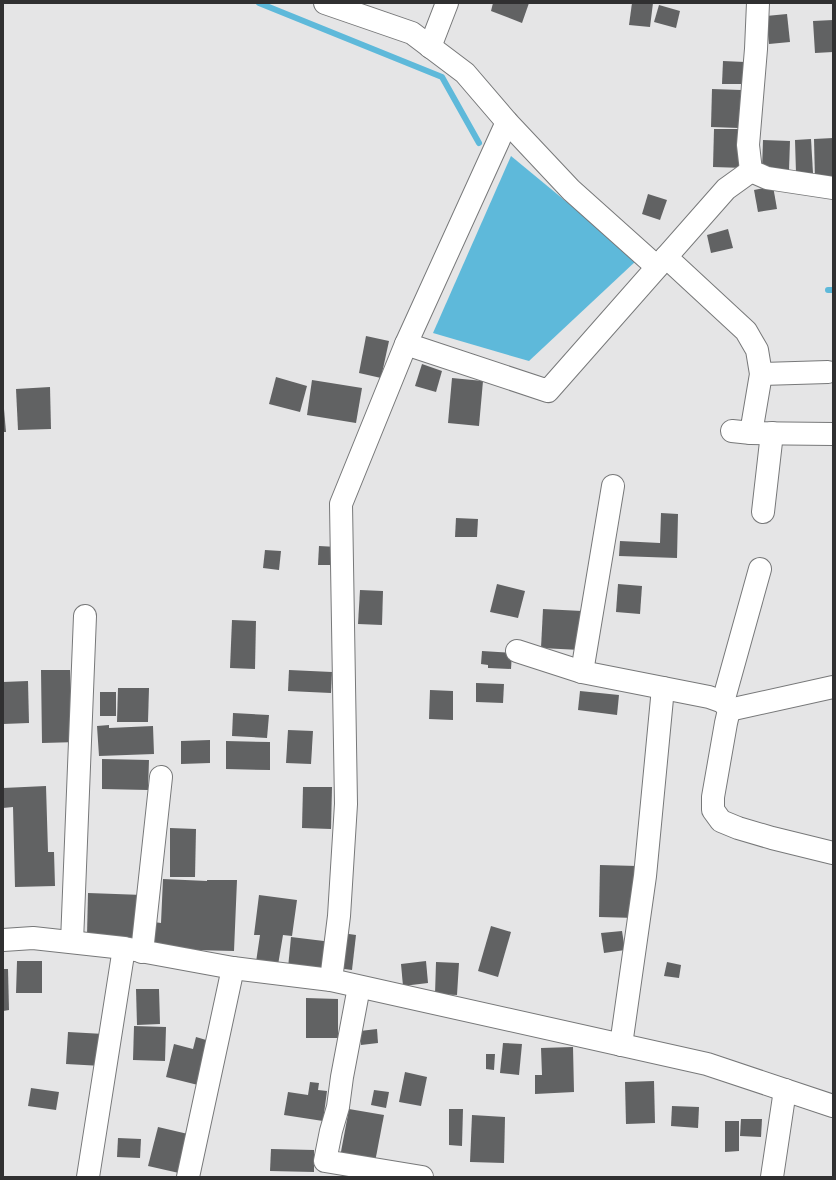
<svg xmlns="http://www.w3.org/2000/svg" width="836" height="1180" font-family="'Source Sans 3',sans-serif">
<rect width="100%" height="100%" fill="#e5e5e6"/>
<polygon fill="#5eb9da" points="511,156 637,260 529,361 433,333"/>
<g fill="none" stroke-linecap="round" stroke-linejoin="round">
<g stroke="#5eb9da" stroke-width="6">
<polyline points="259,3 442,77 479,143"/>
<polyline points="828,290 833,290"/>
</g>
</g>
<g fill="#616263">
<polygon points="493,3 529,3 522,23 491,11"/>
<polygon points="632,3 653,3 650,27 629,25"/>
<polygon points="659,5 680,11 676,28 654,22"/>
<polygon points="787,14 790,42 769,44 766,16"/>
<polygon points="833,20 833,52 815,53 813,21"/>
<polygon points="723,61 745,62 744,84 722,84"/>
<polygon points="712,89 741,90 739,128 711,127"/>
<polygon points="714,129 744,129 744,168 713,167"/>
<polygon points="833,138 833,180 815,180 814,139"/>
<polygon points="811,139 813,173 796,173 795,140"/>
<polygon points="763,140 790,141 789,170 762,169"/>
<polygon points="773,186 777,209 758,212 754,190"/>
<polygon points="648,194 667,200 660,220 642,214"/>
<polygon points="728,229 733,248 711,253 707,235"/>
<polygon points="366,336 389,341 381,378 359,373"/>
<polygon points="422,364 442,371 436,392 415,386"/>
<polygon points="276,377 307,386 300,412 269,404"/>
<polygon points="452,378 483,381 479,426 448,423"/>
<polygon points="312,380 362,388 356,423 307,415"/>
<polygon points="50,387 51,429 18,430 16,389"/>
<polygon points="3,409 4,409 6,432 3,432"/>
<polygon points="661,513 678,514 677,558 619,556 620,541 660,543"/>
<polygon points="456,518 478,519 477,537 455,537"/>
<polygon points="319,546 337,547 337,565 318,565"/>
<polygon points="265,550 281,551 279,570 263,568"/>
<polygon points="497,584 525,591 518,618 490,612"/>
<polygon points="618,584 642,586 640,614 616,612"/>
<polygon points="360,590 383,591 382,625 358,624"/>
<polygon points="543,609 582,611 580,650 541,648"/>
<polygon points="232,620 256,621 255,669 230,668"/>
<polygon points="482,651 512,653 511,669 488,668 488,665 481,664"/>
<polygon points="41,670 70,670 71,704 78,742 42,743"/>
<polygon points="289,670 332,672 331,693 288,691"/>
<polygon points="28,681 29,723 3,724 3,682"/>
<polygon points="476,683 504,684 503,703 476,702"/>
<polygon points="118,688 149,688 148,722 117,722"/>
<polygon points="430,690 453,691 453,720 429,719"/>
<polygon points="580,691 619,695 617,715 578,710"/>
<rect x="100" y="692" width="16" height="24"/>
<polygon points="233,713 269,715 267,738 232,736"/>
<polygon points="109,725 109,728 153,726 154,754 99,756 97,726"/>
<polygon points="288,730 313,731 311,764 286,763"/>
<polygon points="210,740 210,763 181,764 181,741"/>
<polygon points="226,741 270,742 270,770 226,769"/>
<polygon points="102,759 149,760 148,790 102,789"/>
<polygon points="46,786 48,852 54,852 55,886 15,887 13,807 3,808 3,788"/>
<polygon points="303,787 332,787 331,829 302,828"/>
<polygon points="170,828 196,829 195,877 170,877"/>
<polygon points="600,865 637,866 636,918 599,917"/>
<polygon points="163,879 207,881 207,880 237,880 234,951 153,949 154,922 161,923"/>
<polygon points="88,893 143,895 141,938 87,936"/>
<polygon points="259,895 297,900 292,936 283,935 278,965 256,962 260,935 254,935"/>
<polygon points="491,926 511,932 498,977 478,971"/>
<polygon points="622,931 625,950 604,953 601,933"/>
<polygon points="342,933 356,935 352,970 337,968"/>
<polygon points="291,937 332,942 328,973 288,968"/>
<polygon points="17,961 42,961 42,993 16,993"/>
<polygon points="426,961 428,983 403,986 401,964"/>
<polygon points="436,962 459,963 457,995 435,994"/>
<polygon points="667,962 681,965 679,978 664,976"/>
<polygon points="3,969 8,969 9,1010 3,1011"/>
<polygon points="136,989 159,989 160,1024 137,1025"/>
<polygon points="306,998 338,999 338,1038 306,1038"/>
<polygon points="134,1026 166,1027 165,1061 133,1060"/>
<polygon points="377,1029 378,1043 361,1045 360,1031"/>
<polygon points="68,1032 104,1034 102,1066 66,1064"/>
<polygon points="196,1037 213,1042 202,1086 166,1077 174,1044 193,1049"/>
<polygon points="503,1043 522,1044 519,1075 500,1073"/>
<polygon points="573,1047 574,1092 535,1094 535,1075 542,1075 541,1048"/>
<polygon points="486,1054 495,1054 494,1070 486,1069"/>
<polygon points="405,1072 427,1077 421,1106 399,1102"/>
<polygon points="654,1081 655,1123 626,1124 625,1082"/>
<polygon points="310,1082 319,1083 318,1090 327,1091 323,1121 284,1115 288,1092 308,1095"/>
<polygon points="31,1088 59,1092 56,1110 28,1106"/>
<polygon points="374,1090 389,1092 386,1108 371,1105"/>
<polygon points="672,1106 699,1107 698,1128 671,1126"/>
<polygon points="349,1109 384,1115 375,1162 340,1157"/>
<polygon points="449,1109 463,1109 462,1146 449,1145"/>
<polygon points="472,1115 505,1117 504,1163 470,1162"/>
<polygon points="741,1119 762,1119 761,1137 740,1136"/>
<polygon points="725,1121 739,1121 739,1151 725,1152"/>
<polygon points="158,1127 188,1134 179,1173 148,1166"/>
<polygon points="118,1138 141,1139 140,1158 117,1157"/>
<polygon points="271,1149 314,1150 314,1172 270,1171"/>
</g>
<g fill="none" stroke-linecap="round" stroke-linejoin="round">
<g stroke="#777879" stroke-width="24">
<g id="minor">
<polyline points="325,3 412,33 465,73 507,122 571,190 657,267"/>
<polyline points="758,3 756,49 748,145 751,171 767,178 833,188"/>
<polyline points="430,47 447,3"/>
<polyline points="666,257 746,331 757,350 761,374 751,433 732,431"/>
<polyline points="406,344 548,391 726,189 751,171"/>
<polyline points="761,374 828,372"/>
<polyline points="751,433 833,434"/>
<polyline points="763,512 772,433"/>
<polyline points="517,651 582,672 709,697 723,702 729,710 726,723 713,797 713,810 721,821 738,828 772,838 833,853"/>
<polyline points="582,672 613,486"/>
<polyline points="723,702 760,569"/>
<polyline points="729,710 833,687"/>
<polyline points="3,940 33,938 124,948 233,968 331,980 707,1064 833,1106"/>
<polyline points="72,942 85,616"/>
<polyline points="142,952 161,777"/>
<polyline points="331,980 339,916 346,804 341,504 406,344 507,122"/>
<polyline points="359,987 342,1077 338,1107 331,1131 325,1161 422,1177"/>
<polyline points="621,1045 645,876 663,688"/>
<polyline points="88,1177 124,948"/>
<polyline points="188,1177 233,968"/>
<polyline points="772,1177 785,1090"/>
</g>
</g>
<use href="#minor" stroke="#fff" stroke-width="22"/>
</g>
<rect width="836" height="1180" fill="none" stroke="#303031" stroke-width="8"/>
</svg>
